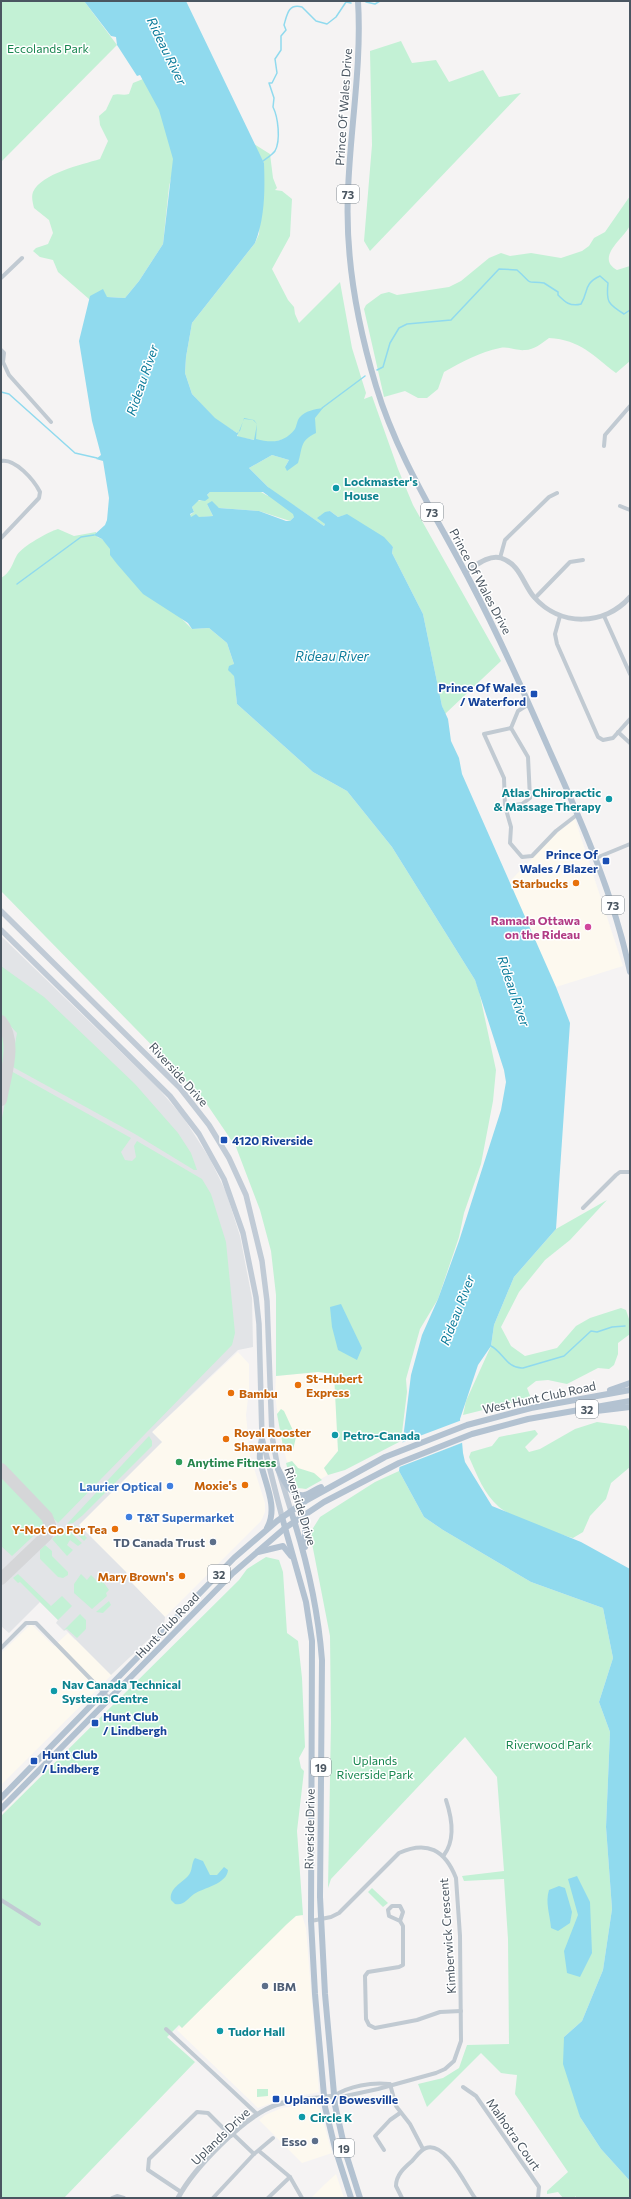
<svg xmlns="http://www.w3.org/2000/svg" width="631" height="2199" font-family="Commissioner,sans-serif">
<rect width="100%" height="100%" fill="#f5f3f3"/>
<g fill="#fdf9ef">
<polygon points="575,819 623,966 556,987 509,882 556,834"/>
<polygon points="238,1352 249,1364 249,1390 246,1415 250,1456 265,1503 265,1512 261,1521 165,1617 131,1582 126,1572 79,1525 162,1442 152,1432"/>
<polygon points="318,1372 335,1374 338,1451 324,1468 328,1475 302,1489 293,1482 281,1441 275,1394 276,1376"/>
<polygon points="132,1585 163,1624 1,1785 1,1653 31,1624 54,1646 68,1633 75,1640"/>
<polygon points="298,1902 306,1928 319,2092 283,2099 258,2108 177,2030"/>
<polygon points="311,2104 316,2105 320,2109 332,2153 302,2163 259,2120 265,2115 282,2108"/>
<polygon points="336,2174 344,2198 311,2198 325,2184"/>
</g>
<polygon fill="#e2e4e7" points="1,936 158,1088 183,1117 210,1159 226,1192 240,1236 252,1298 253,1347 238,1350 152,1432 162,1442 79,1525 126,1572 131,1582 165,1617 164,1625 111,1675 66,1630 64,1631 56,1623 58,1620 40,1602 9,1633 1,1626"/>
<g fill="#c3f1d5">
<polygon points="1,1 84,1 117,45 1,162"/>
<polygon points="401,41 412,63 436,60 449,82 483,70 499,97 521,93 370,251 364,241 372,145 370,51"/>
<path d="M143,79L154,95L174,146V165L169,187L163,244L139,281L125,298L107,297L94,301L89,299L58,272L53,260L40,257L33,251L36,248L48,244L53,233L49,220L34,208C33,203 31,197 33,192C42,173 81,165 100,159L108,141L100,125L99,116L106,110L113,95C119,93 123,96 129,94L133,83Z"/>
<polygon points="254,144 270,154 273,178 277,188 275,190 282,191 292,199 290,236 272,269 288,300 294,307 295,314 299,323 340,282 352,348 366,393 364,399 372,396 398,469 413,505 501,661 445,714 442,706 423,614 392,553 393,547 345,515 338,517 330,511 320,516 325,524 324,526 295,506 294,517 290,521 259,511 219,508 207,504 213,516 191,518 190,515 194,512 192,507 197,501 203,500 210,492 261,492 268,496 269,488 249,468 272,455 289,460 285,467 299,459 284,439 271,443 238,437 237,433 215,419 192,394 185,373 186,357 192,323 255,243 259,234 264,163"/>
<path d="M630,196C630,205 631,217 630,225C626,237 594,257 617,270L630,266V361L616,373C592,355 581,340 549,338C542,343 534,350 525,350C516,351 509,346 500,348C480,352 462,362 444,372L438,389L427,398H418L405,391L384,397L364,309L366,305L381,294L389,292L397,295L449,287L461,281L489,258L501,253L510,256L531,253L561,258L582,251L589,246L594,238L605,232Z"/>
<path d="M58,529L74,536L96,532L97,537L102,539L192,629L209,628L227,643L234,664L230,672L234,675L237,704L313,772L347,791L392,847L475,980L479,991L496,1070L493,1101L481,1164L464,1213L459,1237L438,1299L420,1329L406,1379L407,1392L401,1441L345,1470L328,1475L324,1468L338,1451L334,1374L318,1372L276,1376V1295L271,1251L260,1210L236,1147L206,1103L177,1071L1,891V578C11,572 12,564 17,555C23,546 48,532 58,529Z"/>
<polygon points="1,966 44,997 135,1084 178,1133 191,1153 197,1170 194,1170 135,1134 11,1066 17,1033 1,1016"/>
<polygon points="1,1028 6,1046 1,1080"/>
<polygon points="11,1071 131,1138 121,1152 125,1160 132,1161 136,1157 134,1146 137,1141 202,1179 211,1194 226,1242 235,1333 232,1345 58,1523 1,1464 1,1123"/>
<polygon points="607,1200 570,1240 545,1260 519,1292 501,1327 511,1346 525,1356 557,1348 576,1326 590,1318 621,1308 626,1310 630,1322 630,1334 618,1343 618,1354 614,1365 609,1369 598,1368 567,1384 548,1380 536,1381 527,1388 531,1398 463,1415 466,1401 491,1346 494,1325 514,1277 556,1229"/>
<polygon points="281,1409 284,1411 296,1437 293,1450 290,1452 284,1452 277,1414"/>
<path d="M597,1422L626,1426L630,1432V1467L611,1483L606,1499L590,1516L583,1532L573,1538C555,1533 513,1519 499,1507C484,1494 477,1475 469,1457L471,1452L492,1446L499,1437L535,1430L538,1434L525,1447L529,1452L540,1449L575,1429Z"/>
<polygon points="149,1436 152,1441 152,1446 83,1515 73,1523 67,1524"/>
<polygon points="292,1461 298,1468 314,1473 322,1480 306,1489 298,1488 291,1481 286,1463"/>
<polygon points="399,1471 424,1517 443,1530 531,1582 603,1608 613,1658 599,1702 610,1732 606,1827 612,1909 603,1970 582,2021 564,2037 580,2117 601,2149 630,2181 630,2198 576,2198 576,2196 574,2198 563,2198 558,2192 547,2194 547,2191 568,2172 515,2094 517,2075 501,2073 481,2053 427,2107 418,2084 443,2078 459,2068 467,2045 509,2044 508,1939 504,1879 464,1881 462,1876 504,1871 497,1777 465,1737 331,1879 328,1888 331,1723 330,1636 310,1533 320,1517 375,1482"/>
<polygon points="1,1474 44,1519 44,1526 12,1556 1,1546"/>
<polygon points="75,1525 87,1538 84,1541 72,1529"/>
<polygon points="67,1529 82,1543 78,1546 70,1540 67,1545 73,1550 67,1556 52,1539 61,1531"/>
<polygon points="45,1545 52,1551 52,1556 68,1572 68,1575 63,1578 58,1577 40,1559 40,1550"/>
<polygon points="266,1557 279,1560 283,1572 287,1633 298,1641 302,1678 305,1747 299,1758 301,1768 304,1771 297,1831 303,1915 296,1916 287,1924 182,2028 179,2025 167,2037 195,2062 64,2198 1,2198 1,1816 239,1580 247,1569"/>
<polygon points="18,1574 51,1606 62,1596 72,1606 58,1620 20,1582 18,1583 13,1578"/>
<polygon points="81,1574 87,1580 91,1575 98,1582 101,1579 109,1590 106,1593 107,1596 92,1609 74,1593 74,1584"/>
<polygon points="109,1601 111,1605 103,1613 96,1612"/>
<polygon points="80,1614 86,1620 86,1629 77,1638 67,1629 64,1630"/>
<polygon points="372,1888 388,1903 383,1907 368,1892"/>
<polygon points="257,2089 268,2089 268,2096 257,2097"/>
</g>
<g fill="#90daee" fill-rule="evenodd">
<path d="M84,1H186L264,163C265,190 265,218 255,243L192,323L186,357L185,373L192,394L215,418L237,433L240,431L244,418L254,420L257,424L256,439C272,443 284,443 295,429C297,425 297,420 300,417C305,411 315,409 323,408L315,418L316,433C299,441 303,448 298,463L287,471L285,467L289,460L272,455L249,468L268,487L324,526L325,524L317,518L325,512L330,511L338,517L347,514L384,537L393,547L392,553L423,614L442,706L448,719L451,741L459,758L462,774L556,987L570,1023L556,1229L514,1277L494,1325L491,1346L478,1365L460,1419L463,1453L465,1462L492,1506L581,1542L630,1569V2181L601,2149L580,2117L563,2064L564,2037L582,2021L603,1970L612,1909L606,1827L610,1732L599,1702L613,1658L603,1608L531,1582L443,1530L424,1517L399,1471L411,1375L422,1335L438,1299L459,1241L501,1110L506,1082L504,1070L475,980L392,847L347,791L313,772L237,704L234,676L228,670L229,666L234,664L227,643L209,628L192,629L188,623L143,594L117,564L110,555V549L102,539L94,535L105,525L107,520L109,498L103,461L96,459L101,455L92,421L79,341L90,296L103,289L107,297L125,298L139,281L163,244L173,159L159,110L140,75L137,76L117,45L116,37L111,36ZM244,419L253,420L257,424L254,440L237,436ZM210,492H263L293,514L294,517L290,521H286L259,511L219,508L212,501L207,504L213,516L199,517L196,514L191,517L190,514L194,512L192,507L199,500L205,501L209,498L207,495Z"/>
<polygon points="341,1304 362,1348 357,1360 338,1350 332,1327 330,1307"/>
<path d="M195,1858L203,1861L210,1875H217L224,1867L228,1870C227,1884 203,1888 194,1894C187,1899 184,1906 175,1904L171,1900C169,1888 182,1883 188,1876C193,1871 191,1863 195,1858Z"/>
<polygon points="577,1876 590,1902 592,1953 580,1977 567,1973 564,1951 578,1915 568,1879"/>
<path d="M559,1886L565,1888L572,1912L570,1923L558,1931L551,1928C550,1914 545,1903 549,1890Z"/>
</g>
<polygon fill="#f5f3f3" points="462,1420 464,1442 397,1468 401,1443"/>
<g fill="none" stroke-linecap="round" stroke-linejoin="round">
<g stroke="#90daee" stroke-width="1.5">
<polyline points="366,2 375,4 380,1"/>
<path d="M263,161C267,158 272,155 275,151C281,140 278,117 273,107L274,98L269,83H272L277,73L275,59L281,50V36L286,30L284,25C287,15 288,3 302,7L316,21L327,24L336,17L346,2L351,3"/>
<polyline points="630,297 630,298"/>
<path d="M377,370L383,367L390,343L399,328L407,324L451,320L499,269L517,270C534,285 523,281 544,283L558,292V295C565,302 570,307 581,304C589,291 583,284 600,276L608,283C606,302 608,304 624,314L630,310"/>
<polyline points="1,392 9,394 75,453 97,458"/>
<polyline points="322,408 365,376"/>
<polyline points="17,584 81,537 94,535"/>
<path d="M491,1346C503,1352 507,1369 523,1368L564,1356L591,1331L597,1332L612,1327L625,1326"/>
</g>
<g stroke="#d5d6d8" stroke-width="12">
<path d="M1,1021C18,1042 5,1076 1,1100"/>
<polyline points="1,1469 47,1517 50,1525 47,1535 1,1579"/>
</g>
<g stroke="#c1cad2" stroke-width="4">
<polyline points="1,278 22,258"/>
<polyline points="1,350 4,353 3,362 9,375 51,422"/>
<polyline points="604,446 605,435 630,406"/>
<path d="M1,461C15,458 34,480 40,492L39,498L1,538"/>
<polyline points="620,506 630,510"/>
<polyline points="500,558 505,540 549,497 557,493"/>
<polyline points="535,598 570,562 583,560"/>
<polyline points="560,616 555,634 557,644 598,737 603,740 613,738 630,719"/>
<polyline points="604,616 630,674"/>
<polyline points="511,728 484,734 504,778 505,806 511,827 510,843 522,857 532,856 556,831 578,814"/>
<polyline points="618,732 630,743"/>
<polyline points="505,806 522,804 530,798 528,757 511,728 518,711 529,704"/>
<polyline points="596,858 630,844"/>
<polyline points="583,1208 616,1175 620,1172 630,1172"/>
<polyline points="1,1648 26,1623 36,1623 110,1699"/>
<path d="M444,1855C456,1839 452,1818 446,1800"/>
<polyline points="1,1900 39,1924"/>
<path d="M311,1921L331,1917L339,1913L399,1853C427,1840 445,1850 456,1878L460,1936L461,2041L454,2061L445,2069L436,2073L378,2089L341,2097L334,2096"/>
<polyline points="400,1921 389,1916 388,1910 392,1906 400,1906 403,1912 400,1921 403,1926 403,1965 399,1967 368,1972 365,1976 366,2019 369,2025 375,2028 417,2020 440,2012 461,2011"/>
<polyline points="166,2029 257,2114"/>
<polyline points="390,2084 396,2106 410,2124 423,2149"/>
<polyline points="463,2087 476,2096 539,2187 538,2198"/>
<path d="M334,2096C349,2086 372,2082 389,2084"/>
<polyline points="233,2134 254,2154"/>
<polyline points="384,2150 375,2136 390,2120 400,2113"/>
<polyline points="259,2151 290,2177 302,2198"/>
<polyline points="181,2192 148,2170 149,2159 197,2112 208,2113 231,2136"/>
<polyline points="112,2198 117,2196 124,2198"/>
<polyline points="213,2198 254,2154 273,2138"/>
<polyline points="268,2198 290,2177"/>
<path d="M402,2198L396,2186C396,2175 404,2168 412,2161C416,2157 420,2150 426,2148C445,2141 465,2184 475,2198"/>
</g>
<g stroke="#c1cad2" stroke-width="5">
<path d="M465,572C475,566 489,554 501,558C520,564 523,584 534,597C560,627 605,626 630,597"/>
<path d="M178,2198C194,2168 244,2116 276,2105C294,2099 315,2099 334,2096"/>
</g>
<g stroke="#c1cbd6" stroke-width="5.5">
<polyline points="1,911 180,1088 209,1125 229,1158 246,1195 262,1261 267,1301 272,1436 278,1469 291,1511"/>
<polyline points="1,930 170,1096 199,1134 224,1179 243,1233 256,1297 259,1324 262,1438 282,1517"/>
</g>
<g stroke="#b3c2d1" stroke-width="6">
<path d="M358,1C362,65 350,129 348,192C345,258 357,323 376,386C397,456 436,516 470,581C500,638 525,695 551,754C583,825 614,896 630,972"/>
<polyline points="610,1390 630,1383"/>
<polyline points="588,1412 630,1407"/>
<path d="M262,1438C261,1445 259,1452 260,1460C264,1482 279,1507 267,1528"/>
<path d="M278,1469C283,1478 290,1497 304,1495C310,1494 315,1489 321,1487"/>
<path d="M291,1511C307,1560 318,1609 322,1660L320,1897L325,1994L335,2105L346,2154L360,2198"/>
<polyline points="305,1515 305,1547"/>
<polyline points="282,1517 306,1602 312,1641 311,1921 315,1994 325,2107 335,2148 351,2198"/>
<polyline points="258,1552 283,1546 291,1556"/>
<polyline points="1,1798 234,1558 277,1521 307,1500 385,1457 467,1425 531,1408 630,1390"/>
<polyline points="1,1809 233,1573 285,1528 324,1502 399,1463 472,1434 528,1419 630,1401"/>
</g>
</g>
<g fill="#0f9aa8" stroke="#fff" stroke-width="1.5">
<circle cx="336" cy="488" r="4"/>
<circle cx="609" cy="799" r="4"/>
<circle cx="335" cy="1435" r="4"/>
<circle cx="54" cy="1691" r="4"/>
<circle cx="220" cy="2031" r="4"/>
<circle cx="302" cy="2117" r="4"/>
</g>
<g fill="#1a4fb4" stroke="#fff" stroke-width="1.5">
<rect x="530" y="690" width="8" height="8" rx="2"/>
<rect x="602" y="857" width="8" height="8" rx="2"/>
<rect x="220" y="1136" width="8" height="8" rx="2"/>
<rect x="91" y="1719" width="8" height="8" rx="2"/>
<rect x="30" y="1757" width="8" height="8" rx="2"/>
<rect x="272" y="2095" width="8" height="8" rx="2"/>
</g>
<g fill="#e8710a" stroke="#fff" stroke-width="1.5">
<circle cx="576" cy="883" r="4"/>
<circle cx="298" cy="1385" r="4"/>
<circle cx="231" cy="1393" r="4"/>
<circle cx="226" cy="1439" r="4"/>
<circle cx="245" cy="1485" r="4"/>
<circle cx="115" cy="1529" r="4"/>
<circle cx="182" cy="1576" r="4"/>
</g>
<circle fill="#d1479c" stroke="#fff" stroke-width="1.5" cx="588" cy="927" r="4"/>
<circle fill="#2e9e5b" stroke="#fff" stroke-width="1.5" cx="179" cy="1462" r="4"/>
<g fill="#3f7fe0" stroke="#fff" stroke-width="1.5">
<circle cx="170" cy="1486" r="4"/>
<circle cx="129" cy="1517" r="4"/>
</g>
<g fill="#5c6f8a" stroke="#fff" stroke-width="1.5">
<circle cx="213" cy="1542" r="4"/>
<circle cx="265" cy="1986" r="4"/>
<circle cx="315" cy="2141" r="4"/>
</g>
<g text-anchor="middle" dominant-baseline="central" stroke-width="3" stroke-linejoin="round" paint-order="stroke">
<g fill="#fff" stroke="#808990" stroke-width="1">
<rect x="337" y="185" width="22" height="18" rx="3"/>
<rect x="421" y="503" width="22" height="18" rx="3"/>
<rect x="602" y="896" width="22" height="18" rx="3"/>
<rect x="576" y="1400" width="22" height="18" rx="3"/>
<rect x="208" y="1565" width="22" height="18" rx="3"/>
<rect x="311" y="1758" width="20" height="18" rx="3"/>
<rect x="334" y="2139" width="20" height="18" rx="3"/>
</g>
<g font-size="11" font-weight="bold" fill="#4a5661">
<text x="348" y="194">73</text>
<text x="432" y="512">73</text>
<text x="613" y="905">73</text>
<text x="587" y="1409">32</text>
<text x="219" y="1574">32</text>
<text x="321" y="1767">19</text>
<text x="344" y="2148">19</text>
</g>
<g font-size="12" fill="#17864f" stroke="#fff">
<text x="48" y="48">Eccolands Park</text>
<text x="549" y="1744">Riverwood Park</text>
<text x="375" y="1760">Uplands<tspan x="375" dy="14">Riverside Park</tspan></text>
</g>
<g font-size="12" fill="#4a5661" stroke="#fff">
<text transform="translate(343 107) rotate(-86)">Prince Of Wales Drive</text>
<text transform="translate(481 581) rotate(62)">Prince Of Wales Drive</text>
<text transform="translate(179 1074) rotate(48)">Riverside Drive</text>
<text transform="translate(539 1397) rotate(-12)">West Hunt Club Road</text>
<text transform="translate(301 1506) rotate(73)">Riverside Drive</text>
<text transform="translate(167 1625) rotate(-46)">Hunt Club Road</text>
<text transform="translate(309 1829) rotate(-89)">Riverside Drive</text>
<text transform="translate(447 1936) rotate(-94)">Kimberwick Crescent</text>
<text transform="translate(514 2134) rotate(55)">Malhotra Court</text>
<text transform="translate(220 2136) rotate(-44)">Uplands Drive</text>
</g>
<g font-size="12" font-weight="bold" fill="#0d838f" stroke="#fff" text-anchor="start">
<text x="344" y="481">Lockmaster's<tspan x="344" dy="14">House</tspan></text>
<text x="601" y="792" text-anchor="end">Atlas Chiropractic<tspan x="601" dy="14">&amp; Massage Therapy</tspan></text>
<text x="343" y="1435">Petro-Canada</text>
<text x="62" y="1684">Nav Canada Technical<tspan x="62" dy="14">Systems Centre</tspan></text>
<text x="228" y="2031">Tudor Hall</text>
<text x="310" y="2117">Circle K</text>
</g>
<g font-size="12" font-weight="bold" fill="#164399" stroke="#fff" text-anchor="start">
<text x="526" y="687" text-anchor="end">Prince Of Wales<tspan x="526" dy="14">/ Waterford</tspan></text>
<text x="598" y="854" text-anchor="end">Prince Of<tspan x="598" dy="14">Wales / Blazer</tspan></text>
<text x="232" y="1140">4120 Riverside</text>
<text x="103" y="1716">Hunt Club<tspan x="103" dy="14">/ Lindbergh</tspan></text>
<text x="42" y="1754">Hunt Club<tspan x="42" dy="14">/ Lindberg</tspan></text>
<text x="284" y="2099">Uplands / Bowesville</text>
</g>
<g font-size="12" font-weight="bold" fill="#c56008" stroke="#fff" text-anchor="end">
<text x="568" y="883">Starbucks</text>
<text x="306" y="1378" text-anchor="start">St-Hubert<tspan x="306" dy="14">Express</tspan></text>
<text x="239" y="1393" text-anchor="start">Bambu</text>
<text x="234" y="1432" text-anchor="start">Royal Rooster<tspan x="234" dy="14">Shawarma</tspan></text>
<text x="237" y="1485">Moxie's</text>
<text x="107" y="1529">Y-Not Go For Tea</text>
<text x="174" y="1576">Mary Brown's</text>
</g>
<g font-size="12" font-weight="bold" fill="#b23c85" stroke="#fff" text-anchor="end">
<text x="580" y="920">Ramada Ottawa<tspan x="580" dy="14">on the Rideau</tspan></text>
</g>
<g font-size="12" font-weight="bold" fill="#27864d" stroke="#fff" text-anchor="start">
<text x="187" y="1462">Anytime Fitness</text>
</g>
<g font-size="12" font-weight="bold" fill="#366cbe" stroke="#fff" text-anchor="end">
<text x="162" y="1486">Laurier Optical</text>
<text x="137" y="1517" text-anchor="start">T&amp;T Supermarket</text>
</g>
<g font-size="12" font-weight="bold" fill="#4e5e75" stroke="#fff" text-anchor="end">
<text x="205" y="1542">TD Canada Trust</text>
<text x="273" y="1986" text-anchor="start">IBM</text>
<text x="307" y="2141">Esso</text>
</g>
<g font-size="13" font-style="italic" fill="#0c7c9b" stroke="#fff">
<text transform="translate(167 51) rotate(64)">Rideau River</text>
<text transform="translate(142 380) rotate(-71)">Rideau River</text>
<text x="332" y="656">Rideau River</text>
<text transform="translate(514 991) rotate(71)">Rideau River</text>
<text transform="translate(457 1310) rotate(-69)">Rideau River</text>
</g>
</g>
<rect width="631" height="2199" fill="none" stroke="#4a5661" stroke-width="4"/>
</svg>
